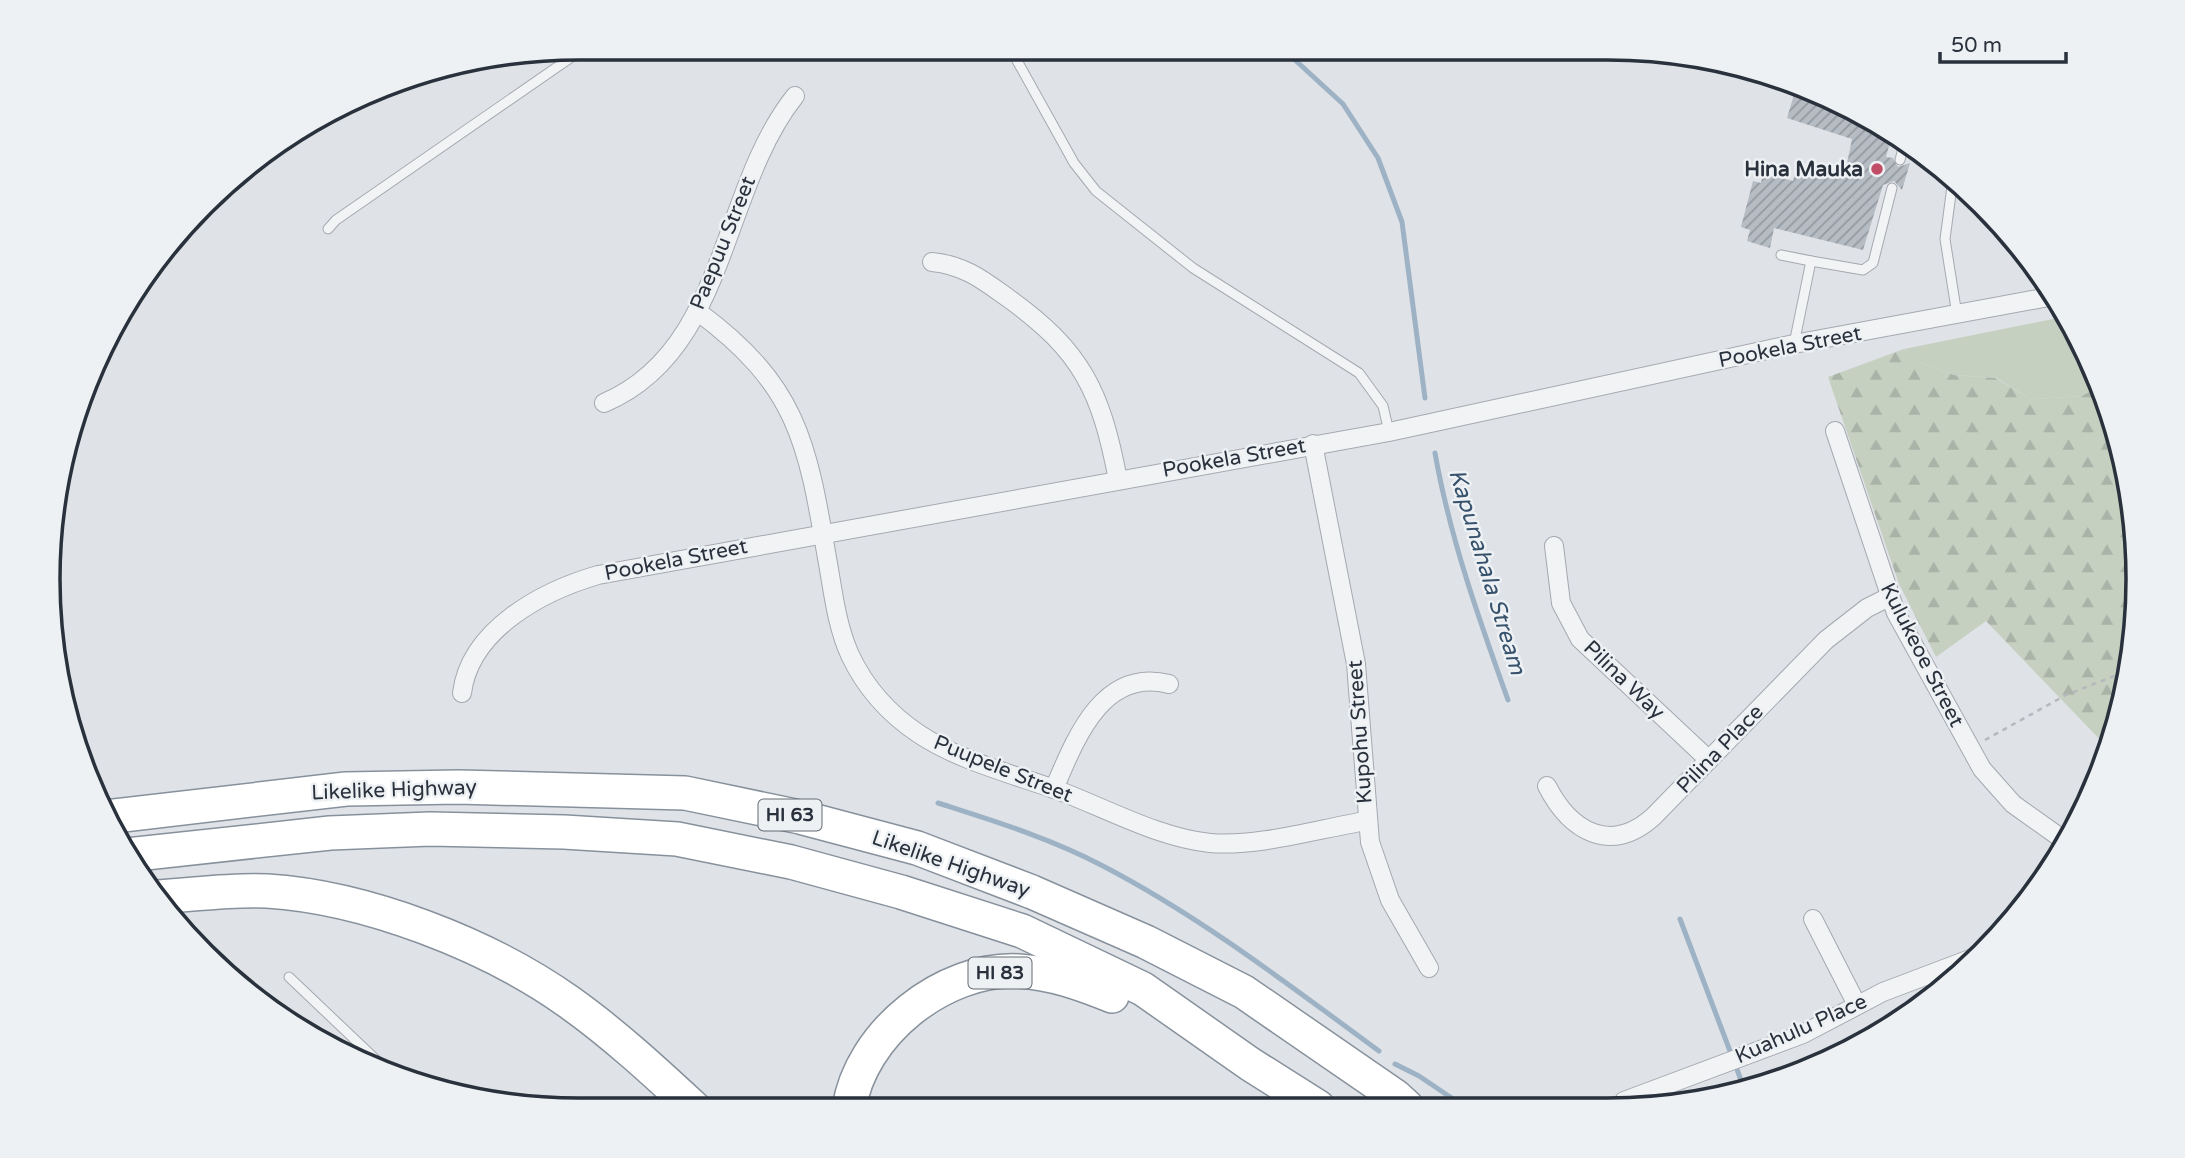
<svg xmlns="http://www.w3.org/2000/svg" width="2185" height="1158" font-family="'Varela Round',sans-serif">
<defs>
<pattern id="forest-firs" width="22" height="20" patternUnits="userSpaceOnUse" patternTransform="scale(1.75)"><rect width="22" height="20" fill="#c5d0c1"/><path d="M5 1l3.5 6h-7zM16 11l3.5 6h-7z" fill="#a9b3a7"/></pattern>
<pattern id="building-hatch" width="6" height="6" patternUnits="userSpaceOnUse" patternTransform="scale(1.75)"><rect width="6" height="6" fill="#b6bcc3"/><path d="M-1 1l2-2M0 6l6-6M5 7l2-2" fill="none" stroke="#9499a0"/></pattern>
</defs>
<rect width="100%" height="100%" fill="#dfe2e7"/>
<polygon fill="#c5d0c1" points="2068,316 2100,387 2081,396 2031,399 1996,378 1954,375 1921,363 1904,349"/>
<path fill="url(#forest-firs)" d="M1904,349L1921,363L1954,375L1995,378L2031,399L2081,396L2100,387C2146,490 2148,643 2108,748L1986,621L1936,657L1899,584L1828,377Z"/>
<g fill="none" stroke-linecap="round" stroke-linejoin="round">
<g stroke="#9db2c4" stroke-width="5">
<polyline points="1282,48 1343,104 1378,158 1402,222 1425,398"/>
<path d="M1435,453C1450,538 1479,619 1508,700"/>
<path d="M938,803C994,821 1050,838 1103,866C1201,917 1289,985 1379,1051"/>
<polyline points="1680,919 1744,1088"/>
<polyline points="1395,1064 1419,1076 1465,1107"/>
</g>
</g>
<polygon fill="url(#building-hatch)" points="1797,85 1842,102 1892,134 1886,157 1893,158 1898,167 1910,163 1902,190 1894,181 1883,185 1863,250 1774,228 1770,248 1747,241 1750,230 1741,227 1753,181 1761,183 1763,173 1793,181 1797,166 1844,178 1852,139 1787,118"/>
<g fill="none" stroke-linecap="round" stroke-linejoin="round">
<g stroke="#a5a9b0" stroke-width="11">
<g id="lane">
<polyline points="1010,48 1074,163 1096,191 1193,268 1359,373 1383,406 1389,432"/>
<polyline points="1900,160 1903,148 1915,148"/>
<polyline points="1953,179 1945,239 1957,315"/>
<polyline points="328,229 336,220 586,47"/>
<polyline points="1781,255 1811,261"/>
<polyline points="1794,344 1811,261 1863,270 1873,263 1892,188"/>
<polyline points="289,977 390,1073"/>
</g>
</g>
<g stroke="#a5a9b0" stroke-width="20">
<g id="street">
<path d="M932,262C964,265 983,280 1008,298C1082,351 1101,391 1118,480"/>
<path d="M697,311C797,385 807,440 827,558C833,590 836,624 850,655C865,687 889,714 919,734C961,762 1017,775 1065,793C1111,811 1161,838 1210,843C1258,847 1318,829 1366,821"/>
<path d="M604,403C727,351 720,190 795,96"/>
<polyline points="1835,431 1896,613 1982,769 2013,804 2065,841"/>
<polyline points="1313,444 1356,664 1370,842 1390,900 1429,968"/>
<polyline points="1554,546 1561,603 1580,639 1709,760"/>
<path d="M462,693C470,629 543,591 598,575L1389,432L1794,344L2054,296"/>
<path d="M1547,786C1570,831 1610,855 1653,817L1826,640L1867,608L1889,597"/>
<path d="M1054,789C1075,740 1102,667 1169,684"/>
<polyline points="1813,919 1857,1005"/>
<polyline points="1624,1101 1803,1034 1883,992 1978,956"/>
</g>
</g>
<g stroke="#87919c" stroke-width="36">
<g id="highway">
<polyline points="106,817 346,789 458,787 685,793 800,817 917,848 1032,892 1146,942 1244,992 1395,1096 1407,1107"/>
<polyline points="127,855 330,833 430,829 564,832 677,839 791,862 901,892 1022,931 1143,989 1250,1064 1318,1107"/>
<path d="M155,897C192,895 231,889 267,891C366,897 489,945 569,1002C614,1034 655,1072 695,1109"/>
<path d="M849,1109C860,1033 944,967 1019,971C1052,973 1082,984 1112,996"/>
</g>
</g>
<polyline stroke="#b5b9be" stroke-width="2.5" stroke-dasharray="5 5" stroke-linecap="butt" points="1985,740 2066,695 2127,671"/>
<use href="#lane" stroke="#f1f3f5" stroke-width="9"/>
<use href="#street" stroke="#f1f3f5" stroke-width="18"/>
<use href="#highway" stroke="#fff" stroke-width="33"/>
</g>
<circle fill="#c14e66" stroke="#eef1f4" stroke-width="2.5" cx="1877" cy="169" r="7"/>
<g text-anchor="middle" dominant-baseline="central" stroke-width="5" stroke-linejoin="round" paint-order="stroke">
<g fill="#eef1f4" stroke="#646b73" stroke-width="2">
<rect x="758.5" y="799.5" width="63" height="31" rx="5"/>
<rect x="968.5" y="957.5" width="63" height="31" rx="5"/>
</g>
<g font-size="19" font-weight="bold" fill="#29313c">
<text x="790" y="815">HI 63</text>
<text x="1000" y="973">HI 83</text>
</g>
<g font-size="21" font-weight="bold" fill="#29313c" stroke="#eef1f4" text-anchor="end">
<text x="1863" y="169">Hina Mauka</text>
</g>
<g font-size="21" fill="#29313c" stroke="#eef1f4">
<text transform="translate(723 243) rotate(-68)">Paepuu Street</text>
<text transform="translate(1790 347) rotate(-11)">Pookela Street</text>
<text transform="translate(1234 458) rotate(-10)">Pookela Street</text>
<text transform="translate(676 560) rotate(-11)">Pookela Street</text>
<text transform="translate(1922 655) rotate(63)">Kulukeoe Street</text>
<text transform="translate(1624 680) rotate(44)">Pilina Way</text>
<text transform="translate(1360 732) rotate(-94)">Kupohu Street</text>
<text transform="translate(1720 749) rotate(-46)">Pilina Place</text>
<text transform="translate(1003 769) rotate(22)">Puupele Street</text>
<text transform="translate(394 790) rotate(-2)">Likelike Highway</text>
<text transform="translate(951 864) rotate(19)">Likelike Highway</text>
<text transform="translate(1801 1029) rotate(-24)">Kuahulu Place</text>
</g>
<g font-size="23" font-style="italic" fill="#37526c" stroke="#eef1f4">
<text transform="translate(1487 572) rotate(73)">Kapunahala Stream</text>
</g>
</g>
<path d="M0 0H2185V1158H0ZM579 60H1607A519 519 0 0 1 2126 579V579A519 519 0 0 1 1607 1098H579A519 519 0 0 1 60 579V579A519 519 0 0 1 579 60Z" fill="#eef1f4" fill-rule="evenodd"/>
<path fill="none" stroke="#29313c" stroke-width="3.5" d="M579 60H1607A519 519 0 0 1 2126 579V579A519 519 0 0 1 1607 1098H579A519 519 0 0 1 60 579V579A519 519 0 0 1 579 60Z"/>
<path d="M1940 52v10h126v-10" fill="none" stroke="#29313c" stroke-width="3.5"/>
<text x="1951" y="52" font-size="21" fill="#29313c" stroke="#eef1f4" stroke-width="5" paint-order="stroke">50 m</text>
</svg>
